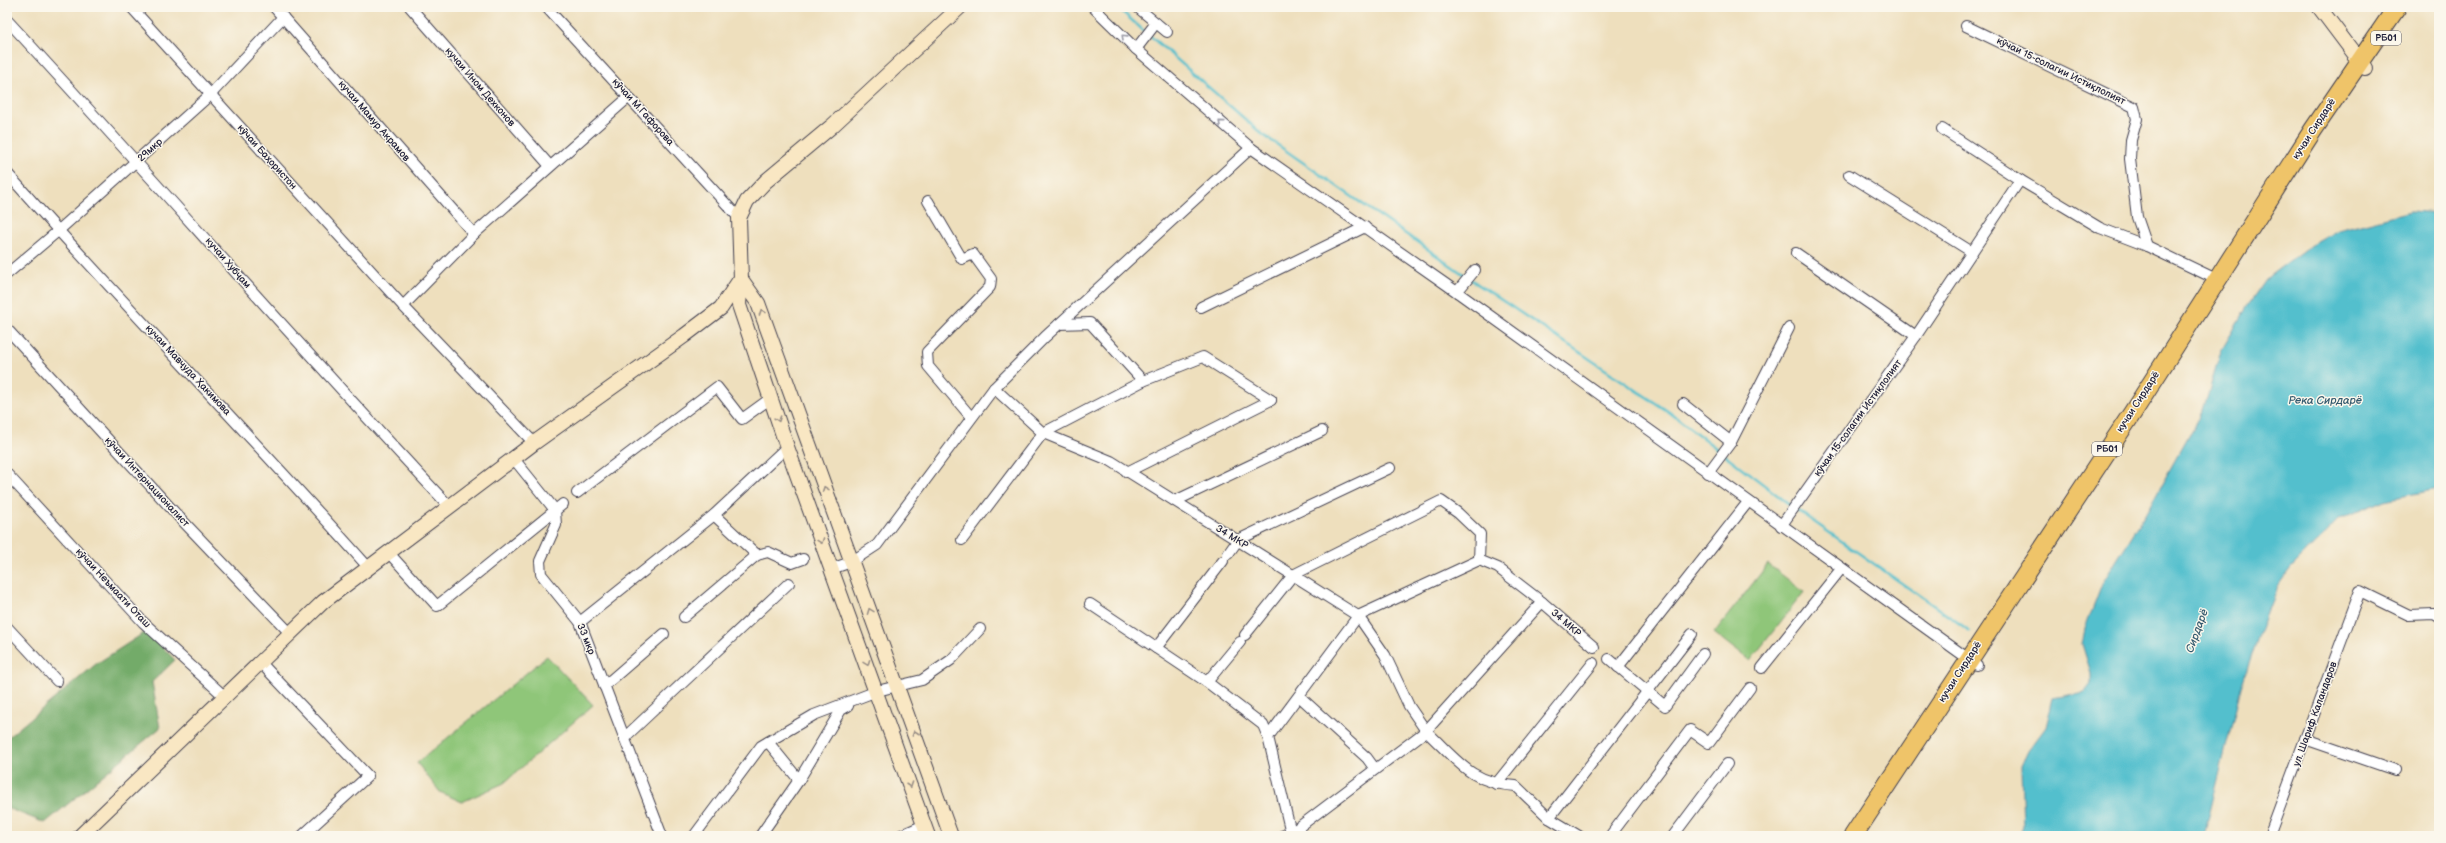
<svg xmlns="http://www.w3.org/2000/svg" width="2446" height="843" font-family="'Balsamiq Sans',sans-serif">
<rect width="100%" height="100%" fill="#fbf7ec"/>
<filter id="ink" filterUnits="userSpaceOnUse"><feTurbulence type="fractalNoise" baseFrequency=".025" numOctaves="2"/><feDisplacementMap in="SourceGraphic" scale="8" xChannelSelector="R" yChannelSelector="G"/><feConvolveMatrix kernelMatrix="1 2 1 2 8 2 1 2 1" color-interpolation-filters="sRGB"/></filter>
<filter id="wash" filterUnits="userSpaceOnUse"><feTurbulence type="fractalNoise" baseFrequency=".012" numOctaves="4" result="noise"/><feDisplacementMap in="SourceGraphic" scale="16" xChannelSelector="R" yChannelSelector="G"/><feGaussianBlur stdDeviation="0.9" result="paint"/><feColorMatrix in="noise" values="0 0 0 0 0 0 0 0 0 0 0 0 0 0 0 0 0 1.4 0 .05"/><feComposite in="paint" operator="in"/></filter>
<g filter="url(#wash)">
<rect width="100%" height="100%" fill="#eedfbd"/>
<g fill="#8fc679" stroke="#58745a">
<polygon points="1768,564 1804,592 1750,661 1714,633"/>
<polygon points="547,656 593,705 504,783 462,802 440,792 417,763"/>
</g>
<polygon fill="#73ab69" stroke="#4a6652" points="147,631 175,660 152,682 160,728 45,823 7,808 7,738 96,664"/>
<polygon fill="#53bfcd" stroke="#3a7084" points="2410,211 2439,213 2439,489 2384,500 2338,520 2290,569 2277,587 2267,611 2241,687 2204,836 2019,836 2023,827 2021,766 2028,751 2046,727 2053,698 2085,692 2091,684 2091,673 2082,644 2085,629 2103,582 2143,518 2204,408 2221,351 2247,307 2268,277 2305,249 2338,230"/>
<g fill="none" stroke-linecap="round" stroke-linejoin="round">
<g stroke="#53bfcd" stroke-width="2.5">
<polyline points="1117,7 1145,32"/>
<polyline points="1149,35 1262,134 1466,276"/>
<polyline points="1470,279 1669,412 1721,452"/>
<polyline points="1725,455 1793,507"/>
<polyline points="1797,510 1970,631"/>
</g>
</g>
</g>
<g filter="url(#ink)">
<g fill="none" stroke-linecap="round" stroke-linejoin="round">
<g stroke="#413e4e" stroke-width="12">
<g id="street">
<polyline points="131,7 403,306 534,443"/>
<polyline points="274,7 474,234"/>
<polyline points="410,7 550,166"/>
<polyline points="546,7 739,218"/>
<polyline points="1093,7 1136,49 1251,148 1457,292 1977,665"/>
<polyline points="1137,7 1167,32"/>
<path d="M7,20C156,181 299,347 450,507"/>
<polyline points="1966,26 2134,107 2137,119 2131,140 2130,159 2137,217 2147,246"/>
<polyline points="1136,49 1156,23"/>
<polyline points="1942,129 2020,180 2100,228 2147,246 2216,279"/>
<path d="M7,173C125,307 250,434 368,567"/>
<polyline points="1849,175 1972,252 1916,336"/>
<polyline points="928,201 962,259 973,254 991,279 990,287 927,352 928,366 971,417"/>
<polyline points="1972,252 2020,180"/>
<polyline points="7,274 58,231 210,95 283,17"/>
<polyline points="1457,292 1475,270"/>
<polyline points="403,306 474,234 629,97"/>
<polyline points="1201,307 1365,227"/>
<polyline points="1059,324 1090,323 1143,381 1203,357 1271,400"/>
<polyline points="7,329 178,516 290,633"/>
<polyline points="994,388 1043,433 1111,461 1358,616 1385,655 1409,706 1426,731 1542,602 1594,647"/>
<polyline points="1683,404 1731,442"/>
<polyline points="514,459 555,510 556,525 540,561 541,574 580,622 662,836"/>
<polyline points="1127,472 1271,400"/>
<polyline points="1708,473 1731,442 1789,328"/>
<polyline points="7,474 143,622 224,696"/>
<polyline points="577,493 717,387 742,419 771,398"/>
<polyline points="1175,501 1322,431"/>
<polyline points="714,515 757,555"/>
<polyline points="1781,526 1916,336 1796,253"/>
<polyline points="962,540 1043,433 1143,381"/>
<polyline points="388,552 437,606 563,504"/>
<polyline points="1228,554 1238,540 1390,468"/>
<polyline points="831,569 851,562 877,545 994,388 1045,337 1251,148"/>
<polyline points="1090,604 1207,682 1263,725 1268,737 1291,833 1289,836"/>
<polyline points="684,617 757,555 768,552 792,563 803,559"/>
<polyline points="580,622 714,515 787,447"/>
<polyline points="7,627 57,681"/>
<polyline points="1245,635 1293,575 1441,501 1458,513 1480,534 1479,560 1498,568 1542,602"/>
<polyline points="1156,648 1223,561"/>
<polyline points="1609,659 1665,706 1703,654"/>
<polyline points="260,662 368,776 302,836"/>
<polyline points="1618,667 1748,502"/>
<polyline points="1762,668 1841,569"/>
<polyline points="1207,682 1240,642"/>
<polyline points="604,686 664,634"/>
<polyline points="1299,696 1367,758 1375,769"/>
<polyline points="1268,737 1358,616 1479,560"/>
<polyline points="624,738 789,583"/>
<polyline points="2305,739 2395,770"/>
<polyline points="768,742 799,780"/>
<polyline points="1496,784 1593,663"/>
<polyline points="1549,818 1692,634"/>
<polyline points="694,836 761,746 814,715 877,691 922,680 951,660 980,629"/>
<polyline points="760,836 799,780 841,710 848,706"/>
<polyline points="899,836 924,825"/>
<path d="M1282,836L1291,833L1426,731C1458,761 1470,783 1516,786L1549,818L1579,836"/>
<polyline points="1610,836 1690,730 1709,743 1750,688"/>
<polyline points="1673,836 1727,764"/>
<polyline points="2269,836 2360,591 2409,615 2434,614 2439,617"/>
</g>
</g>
<g stroke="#413e4e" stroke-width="16">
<g id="secondary">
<polyline points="2319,7 2365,68"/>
<polyline points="741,279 758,303 951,836"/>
<polyline points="80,836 323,602 534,443 684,336 721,308 739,281"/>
<polyline points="928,836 787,447 739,305 741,279 739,218 747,201 766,181 832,126 960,7"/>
</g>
</g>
<g stroke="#413e4e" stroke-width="20">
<polyline id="highway" points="1853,836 2133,412 2313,130 2397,7"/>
</g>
<use href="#street" stroke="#fff" stroke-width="10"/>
<use href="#secondary" stroke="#f9e7c3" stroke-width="14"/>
<use href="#highway" stroke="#efc469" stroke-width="18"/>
</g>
<defs><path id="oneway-chevron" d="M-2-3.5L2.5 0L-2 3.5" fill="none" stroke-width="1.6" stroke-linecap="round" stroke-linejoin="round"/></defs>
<g stroke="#9c9ca7">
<use href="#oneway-chevron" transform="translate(1124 37) rotate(-136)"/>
<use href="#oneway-chevron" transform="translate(1221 123) rotate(-139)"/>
</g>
<g stroke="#988e86">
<use href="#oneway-chevron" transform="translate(762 312) rotate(-110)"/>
<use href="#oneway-chevron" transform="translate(778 419) rotate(72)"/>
<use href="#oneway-chevron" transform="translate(825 489) rotate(-110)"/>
<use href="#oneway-chevron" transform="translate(821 541) rotate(70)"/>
<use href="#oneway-chevron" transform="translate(870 611) rotate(-111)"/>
<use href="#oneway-chevron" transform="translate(867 663) rotate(69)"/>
<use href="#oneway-chevron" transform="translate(915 733) rotate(-109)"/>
<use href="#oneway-chevron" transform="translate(910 785) rotate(71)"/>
</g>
</g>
<g text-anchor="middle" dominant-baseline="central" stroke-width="3" stroke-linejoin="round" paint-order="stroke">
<g fill="#fbf7ec" stroke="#636270" stroke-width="1">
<rect x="2371" y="31" width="30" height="14" rx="3"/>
<rect x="2092" y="442" width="30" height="14" rx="3"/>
</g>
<g font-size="9" font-weight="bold" fill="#22223b">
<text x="2386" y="38">РБ01</text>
<text x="2107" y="449">РБ01</text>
</g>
<g font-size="10" fill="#22223b" stroke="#fbf7ec">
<text transform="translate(2061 71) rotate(26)">кӯчаи 15-солагии Истиқлолият</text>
<text transform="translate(480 87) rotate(49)">кучаи Ином Дехконов</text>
<text transform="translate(643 112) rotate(48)">кӯчаи М.Гафорова</text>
<text transform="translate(374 121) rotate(49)">кучаи Мамур Акрамов</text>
<text transform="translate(2314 129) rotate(-57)">кучаи Сирдарё</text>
<text transform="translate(150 150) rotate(-42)">29мкр</text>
<text transform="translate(267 157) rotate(48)">кӯчаи Баҳористон</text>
<text transform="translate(228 263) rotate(49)">кучаи Хубҷам</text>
<text transform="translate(188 370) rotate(47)">кучаи Мавҷуда Ҳакимова</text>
<text transform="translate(2138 402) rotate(-57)">кучаи Сирдарё</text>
<text transform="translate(1858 418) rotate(-54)">кӯчаи 15-солагии Истиқлолият</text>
<text transform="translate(147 482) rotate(47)">кӯчаи Интернационалист</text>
<text transform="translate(1232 537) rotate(32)">34 МКР</text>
<text transform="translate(113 588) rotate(47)">кӯчаи Неъмаати Оташ</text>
<text transform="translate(1566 623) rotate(41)">34 МКР</text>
<text transform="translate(586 639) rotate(68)">33 мкр</text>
<text transform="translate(1960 672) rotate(-57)">кучаи Сирдарё</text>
<text transform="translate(2315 714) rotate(-70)">ул. Шариф Каландаров</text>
</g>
<g font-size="11" font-style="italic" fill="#33596e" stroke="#fbf7ec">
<text x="2325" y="400">Река Сирдарё</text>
<text transform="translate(2197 631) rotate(-70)">Сирдарё</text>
</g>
</g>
<rect width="2446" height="843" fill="none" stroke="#fbf7ec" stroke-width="24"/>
</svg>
